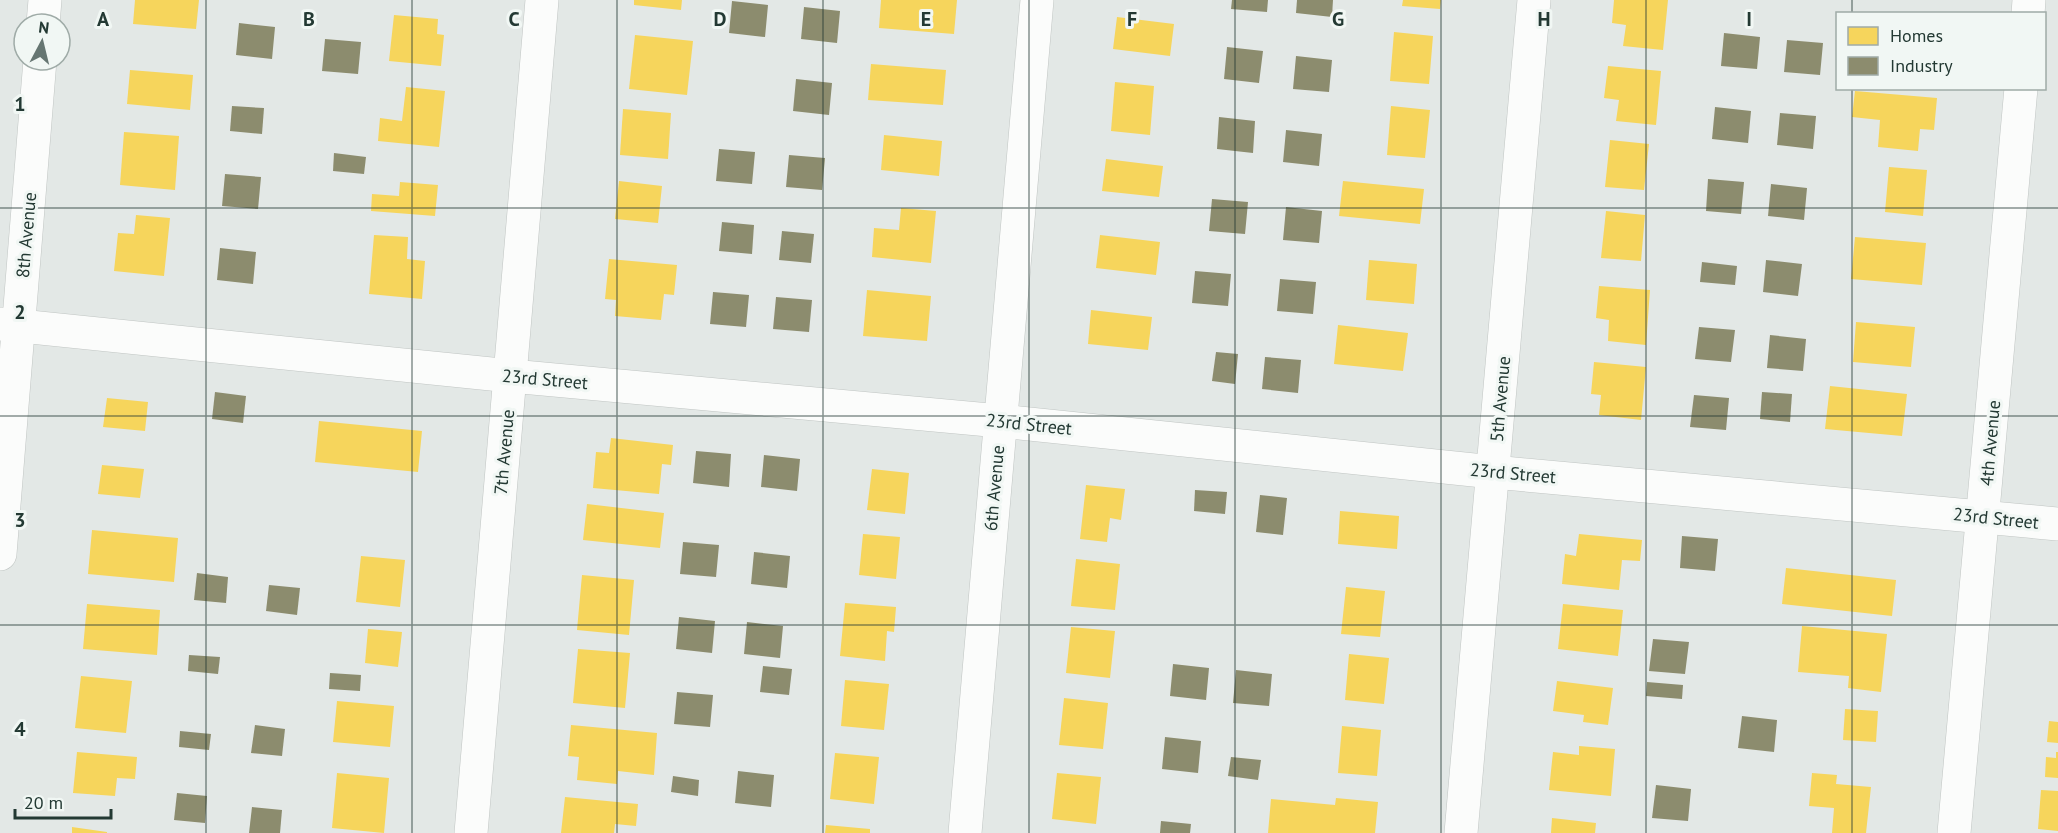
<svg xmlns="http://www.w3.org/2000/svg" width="2058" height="833" font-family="'PT Sans',sans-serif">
<rect width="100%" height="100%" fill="#e3e8e6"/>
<g fill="#f6d55c">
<polygon points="135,0 199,0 196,29 133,24"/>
<polygon points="634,0 682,0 681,10 634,5"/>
<polygon points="881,0 957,0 954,34 879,28"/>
<polygon points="1403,0 1441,0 1440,9 1402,6"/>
<polygon points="1614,0 1668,0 1663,50 1623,46 1626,25 1612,23"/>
<polygon points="394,15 438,19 437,34 444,35 441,66 389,61"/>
<polygon points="1117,17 1174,24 1170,56 1113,49"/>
<polygon points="1394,32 1433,36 1429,84 1390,81"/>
<polygon points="635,35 693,41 687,95 629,89"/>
<polygon points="871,64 946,70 943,105 868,100"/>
<polygon points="1608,66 1661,71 1656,125 1616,121 1619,100 1604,98"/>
<polygon points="130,70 193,75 190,110 127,104"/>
<polygon points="1115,82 1154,86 1150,135 1111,131"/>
<polygon points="406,87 445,91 439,147 378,141 380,118 402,121"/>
<polygon points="1855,91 1937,98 1934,130 1920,129 1918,151 1878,147 1880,120 1852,117"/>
<polygon points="1391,106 1430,110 1425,158 1387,155"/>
<polygon points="623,109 671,113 668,159 620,155"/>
<polygon points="124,132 179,136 175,190 120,185"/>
<polygon points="884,135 942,141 939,176 881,170"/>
<polygon points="1610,140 1649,144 1644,190 1605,187"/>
<polygon points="1106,159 1163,166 1159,197 1102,191"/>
<polygon points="1889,167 1927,170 1923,216 1885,212"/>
<polygon points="619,181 662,186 658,223 615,219"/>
<polygon points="1343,181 1424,189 1420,224 1339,216"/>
<polygon points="400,182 438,185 435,216 371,211 372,194 399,196"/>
<polygon points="901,208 936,211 931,263 872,257 874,228 899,230"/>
<polygon points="1606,211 1645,215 1641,261 1601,258"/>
<polygon points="136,215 170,218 164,276 114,271 118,233 134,234"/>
<polygon points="374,235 408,237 407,259 425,261 422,299 369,294"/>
<polygon points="1100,235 1160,242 1156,275 1096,268"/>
<polygon points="1855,237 1926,243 1922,285 1851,279"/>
<polygon points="609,259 677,265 674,295 664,294 661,320 615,316 616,300 605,299"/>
<polygon points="1369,260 1417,264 1414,304 1366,300"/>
<polygon points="1599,286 1650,290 1646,345 1608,341 1609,320 1596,318"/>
<polygon points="867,290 931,296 927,341 863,336"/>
<polygon points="1091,310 1152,317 1148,350 1088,344"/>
<polygon points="1856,322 1915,327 1911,367 1853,362"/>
<polygon points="1338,325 1408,333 1403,371 1334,364"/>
<polygon points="1594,362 1646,367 1641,420 1599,415 1601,395 1591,394"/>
<polygon points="1830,386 1907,394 1902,436 1825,429"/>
<polygon points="107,398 148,402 145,431 103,427"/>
<polygon points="319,421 422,431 418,472 315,462"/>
<polygon points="611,438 673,445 671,465 662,464 659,494 593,488 596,452 609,453"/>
<polygon points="102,465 144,469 140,498 98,494"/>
<polygon points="872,469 909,473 905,514 867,510"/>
<polygon points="1086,485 1125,489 1121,520 1110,518 1107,542 1080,539"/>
<polygon points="587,504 664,513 660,548 583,540"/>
<polygon points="1340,511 1399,516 1397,549 1338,544"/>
<polygon points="92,530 178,538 174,582 88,574"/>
<polygon points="863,534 900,537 896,579 859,575"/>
<polygon points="1579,534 1642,540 1640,561 1622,560 1619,590 1562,584 1565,554 1576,556"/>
<polygon points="361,556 405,560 400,607 356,602"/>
<polygon points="1076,559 1120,564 1115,610 1071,606"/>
<polygon points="1786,568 1896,580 1892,616 1782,604"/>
<polygon points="582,575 634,580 629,635 577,630"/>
<polygon points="1346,587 1385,591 1380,637 1341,634"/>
<polygon points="845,603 896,607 894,632 887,631 885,661 840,656"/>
<polygon points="87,604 160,610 157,655 83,649"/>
<polygon points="1563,604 1623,610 1618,656 1558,649"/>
<polygon points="1802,626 1887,634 1881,692 1848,688 1849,676 1798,672"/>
<polygon points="1071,627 1115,631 1110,678 1066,673"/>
<polygon points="368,629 402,632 398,667 365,663"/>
<polygon points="578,649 630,653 625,708 573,703"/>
<polygon points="1349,654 1389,658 1384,704 1345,700"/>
<polygon points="81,676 132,681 126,733 75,728"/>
<polygon points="845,680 889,684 884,730 841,726"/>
<polygon points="1557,681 1613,688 1608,725 1583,722 1584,715 1553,711"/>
<polygon points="1064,698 1108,703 1103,749 1059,745"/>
<polygon points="337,701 394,706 390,747 333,742"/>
<polygon points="1845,709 1878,711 1876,742 1843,740"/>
<polygon points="2049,721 2058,722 2058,743 2047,742"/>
<polygon points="571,725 657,733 654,775 618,771 617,784 577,780 579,757 568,756"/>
<polygon points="1342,726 1381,730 1377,776 1338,773"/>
<polygon points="1579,746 1615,749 1611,796 1549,790 1553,752 1579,755"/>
<polygon points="77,752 137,757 135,779 117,778 115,796 73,793"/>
<polygon points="2056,752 2058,752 2058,778 2045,777 2046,757 2056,758"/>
<polygon points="835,753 879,757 874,804 830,799"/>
<polygon points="337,773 389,778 384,833 332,828"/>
<polygon points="1057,773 1101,777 1096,824 1052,819"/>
<polygon points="1812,773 1837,775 1836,784 1871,787 1866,833 1832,833 1834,808 1809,806"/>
<polygon points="2041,790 2058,791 2058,831 2038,829"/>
<polygon points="565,797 638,804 636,826 615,824 614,833 561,833"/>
<polygon points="1336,798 1378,802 1375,833 1268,833 1271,799 1335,805"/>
<polygon points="1552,818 1596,823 1595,833 1551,833"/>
<polygon points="826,825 870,829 870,833 825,833"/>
<polygon points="72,827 107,832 107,833 72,833"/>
</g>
<g fill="#8c8c6e">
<polygon points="1232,0 1268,0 1267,12 1231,9"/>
<polygon points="1297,0 1333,0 1332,17 1296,13"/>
<polygon points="732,1 768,5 765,37 729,33"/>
<polygon points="804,7 840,11 837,43 801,39"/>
<polygon points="239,23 275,27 272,59 236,55"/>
<polygon points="1724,33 1760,37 1757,69 1721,66"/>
<polygon points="325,39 361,42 358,74 322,71"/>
<polygon points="1787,40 1823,43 1820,75 1784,72"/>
<polygon points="1227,47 1263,51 1259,83 1224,79"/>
<polygon points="1296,56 1332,60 1329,92 1293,89"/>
<polygon points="796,79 832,83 829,115 793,111"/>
<polygon points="232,106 264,108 262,134 230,131"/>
<polygon points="1715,107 1751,111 1748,143 1712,139"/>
<polygon points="1780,113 1816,116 1813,149 1777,145"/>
<polygon points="1219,117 1255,121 1253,153 1217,149"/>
<polygon points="1286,130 1322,134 1319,166 1283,162"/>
<polygon points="719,149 755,152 752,184 716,181"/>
<polygon points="334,153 366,157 364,174 333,171"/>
<polygon points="789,155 825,158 822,190 786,187"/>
<polygon points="225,174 261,177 258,209 222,206"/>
<polygon points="1708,179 1744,182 1741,214 1706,211"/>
<polygon points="1771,184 1807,188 1804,220 1768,216"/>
<polygon points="1212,199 1248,202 1245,234 1209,231"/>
<polygon points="1286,207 1322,211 1319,243 1283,240"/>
<polygon points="722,222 754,225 752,254 719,251"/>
<polygon points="782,231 814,234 811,263 779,260"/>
<polygon points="220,248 256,252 253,284 217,280"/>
<polygon points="1766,260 1802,264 1798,296 1763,292"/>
<polygon points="1702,262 1737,266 1735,285 1700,282"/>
<polygon points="1195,271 1231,274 1228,306 1192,303"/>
<polygon points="1280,279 1316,282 1313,314 1277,311"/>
<polygon points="713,292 749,295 746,327 710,324"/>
<polygon points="776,297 812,300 809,332 773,329"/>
<polygon points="1699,327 1735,330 1731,362 1695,359"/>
<polygon points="1770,335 1806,339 1803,371 1767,368"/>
<polygon points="1216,352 1238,354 1235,384 1212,381"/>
<polygon points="1265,357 1301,360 1298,393 1262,389"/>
<polygon points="215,392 246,396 243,423 212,419"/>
<polygon points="1762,392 1792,394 1790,422 1760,419"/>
<polygon points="1694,395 1729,398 1726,430 1690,427"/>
<polygon points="696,451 731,454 729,487 693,483"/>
<polygon points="764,455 800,459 797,491 761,487"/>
<polygon points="1195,490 1227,492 1225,514 1194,511"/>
<polygon points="1260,495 1287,498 1283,535 1256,532"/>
<polygon points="1682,536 1718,539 1715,571 1680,568"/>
<polygon points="683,542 719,545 716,577 680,574"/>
<polygon points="754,552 790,556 787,588 751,584"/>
<polygon points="197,573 228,577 226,603 194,600"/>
<polygon points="269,585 300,588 297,615 266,611"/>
<polygon points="679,617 715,621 712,653 676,649"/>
<polygon points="747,622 783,626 780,658 744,654"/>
<polygon points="1653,639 1689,642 1685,674 1649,671"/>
<polygon points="189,655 220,657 218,674 188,671"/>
<polygon points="1173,664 1209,668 1206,700 1170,696"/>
<polygon points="763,666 792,669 789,695 760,692"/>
<polygon points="1236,670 1272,674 1269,706 1233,703"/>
<polygon points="330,673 361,675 360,691 329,689"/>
<polygon points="1647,682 1683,685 1682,699 1646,696"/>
<polygon points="677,692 713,695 710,727 674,724"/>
<polygon points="1742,716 1777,720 1774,752 1738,748"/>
<polygon points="255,725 285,729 282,756 251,753"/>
<polygon points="180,731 211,734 209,750 179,747"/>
<polygon points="1165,737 1201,741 1198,773 1162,769"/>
<polygon points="1231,757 1261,760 1258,780 1228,776"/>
<polygon points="738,771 774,775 771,807 735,803"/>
<polygon points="673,776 699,780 698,796 671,792"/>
<polygon points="1656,785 1691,789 1688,821 1652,818"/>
<polygon points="177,793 207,796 205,823 174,820"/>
<polygon points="252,807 282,810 280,833 249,833"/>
<polygon points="1161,821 1191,824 1190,833 1160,833"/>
</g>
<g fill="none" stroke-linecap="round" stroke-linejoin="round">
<g stroke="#c0c5c3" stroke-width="34">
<g id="minor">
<polyline points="2028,14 2029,0"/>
<polyline points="43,24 45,0"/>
<polyline points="0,324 511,376 1000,421 1493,472 2058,524"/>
<polyline points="0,554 40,60"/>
<polyline points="471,833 542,0"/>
<polyline points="965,833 1037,0"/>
<polyline points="1461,833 1534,0"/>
<polyline points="1954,833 2021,88"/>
</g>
</g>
<use href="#minor" stroke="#fbfcfb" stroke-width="33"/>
</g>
<path fill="none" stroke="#233933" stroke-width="1.5" stroke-opacity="0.55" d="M206,0V833M412,0V833M617,0V833M823,0V833M1029,0V833M1235,0V833M1441,0V833M1646,0V833M1852,0V14M1852,88V833M0,208H2058M0,416H2058M0,625H2058"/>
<g text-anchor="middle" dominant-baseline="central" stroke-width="6" stroke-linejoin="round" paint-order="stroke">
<g font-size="18" fill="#233933" stroke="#f1f7f4">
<text transform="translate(26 235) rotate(-85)">8th Avenue</text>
<text transform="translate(545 379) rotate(5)">23rd Street</text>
<text transform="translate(1500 399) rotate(-85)">5th Avenue</text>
<text transform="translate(1029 424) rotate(6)">23rd Street</text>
<text transform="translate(1990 443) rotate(-85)">4th Avenue</text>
<text transform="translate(504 452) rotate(-85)">7th Avenue</text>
<text transform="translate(1513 473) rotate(5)">23rd Street</text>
<text transform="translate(994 488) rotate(-85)">6th Avenue</text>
<text transform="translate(1996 518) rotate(6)">23rd Street</text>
</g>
</g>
<g font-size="20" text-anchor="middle" font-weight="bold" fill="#233933" stroke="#f1f7f4" stroke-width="6" stroke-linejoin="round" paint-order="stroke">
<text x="103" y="26">A</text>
<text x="309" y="26">B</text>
<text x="514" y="26">C</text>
<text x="720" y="26">D</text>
<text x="926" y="26">E</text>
<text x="1132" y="26">F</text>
<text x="1338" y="26">G</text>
<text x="1544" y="26">H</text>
<text x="1749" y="26">I</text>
<text x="20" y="111">1</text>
<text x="20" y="319">2</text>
<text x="20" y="527">3</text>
<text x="20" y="736">4</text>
</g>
<rect x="1836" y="12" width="210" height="78" fill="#f1f7f4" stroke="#9faba7" stroke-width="1.5"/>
<rect x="1848" y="27" width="30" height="18" fill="#f6d55c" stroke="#9faba7" stroke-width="1.5"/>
<text x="1890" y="42" font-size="18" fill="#233933">Homes</text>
<rect x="1848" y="57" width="30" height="18" fill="#8c8c6e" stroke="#9faba7" stroke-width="1.5"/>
<text x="1890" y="72" font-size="18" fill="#233933">Industry</text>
<g transform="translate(42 42) rotate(7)"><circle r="28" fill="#f1f7f4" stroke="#9faba7" stroke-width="1.5"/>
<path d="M0-4.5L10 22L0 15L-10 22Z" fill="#667672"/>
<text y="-9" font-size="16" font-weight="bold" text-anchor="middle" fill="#233933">N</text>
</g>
<path d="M15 809v9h96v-9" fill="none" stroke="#233933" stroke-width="3"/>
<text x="24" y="809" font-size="18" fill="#233933" stroke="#f1f7f4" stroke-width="4.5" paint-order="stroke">20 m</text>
</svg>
